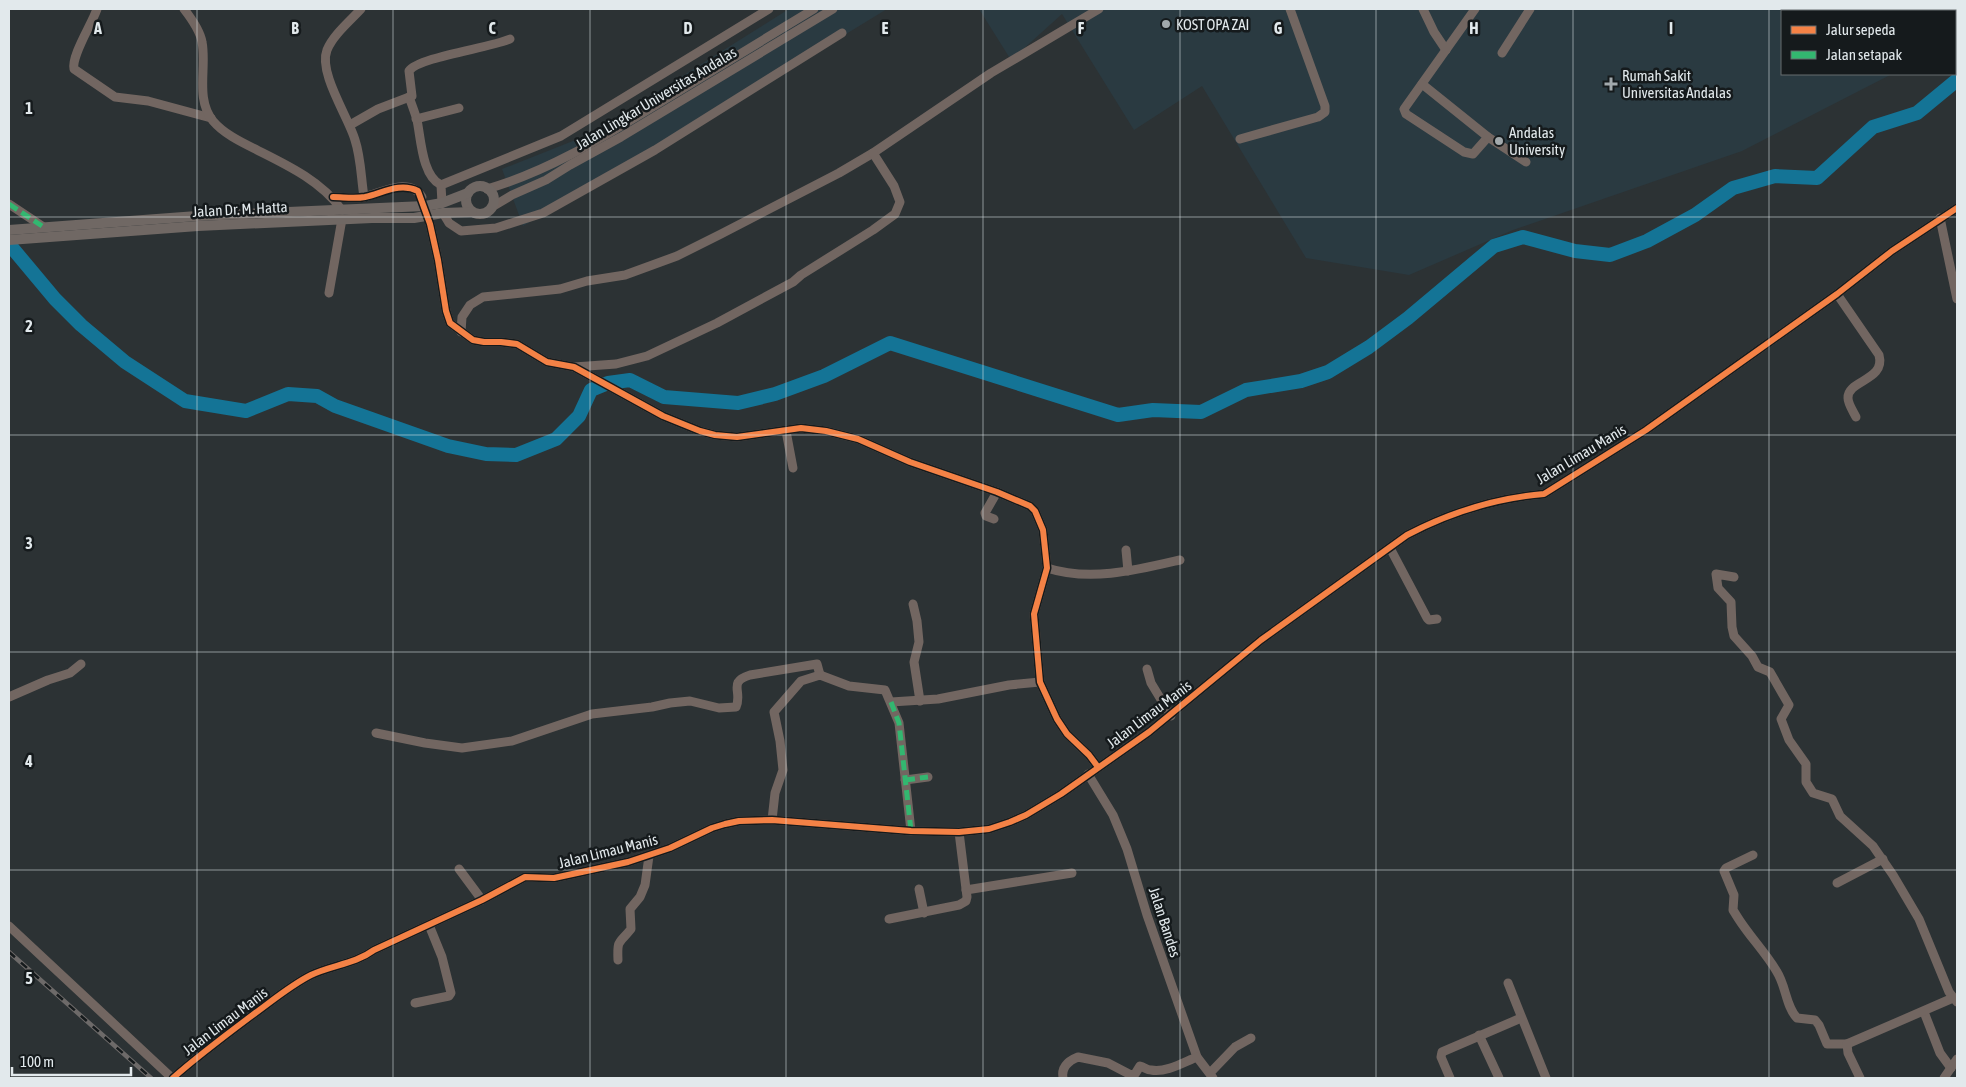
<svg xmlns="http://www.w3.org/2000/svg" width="1966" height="1087" font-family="'Asap Condensed',sans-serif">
<rect width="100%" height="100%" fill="#2c3234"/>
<g fill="#2a3a41">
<polygon points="789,9 887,9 613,176 523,226 502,169 588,135"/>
<polygon points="979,9 1957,9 1957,40 1955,42 1955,11 1782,11 1782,74 1892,74 1742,151 1513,230 1409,275 1306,258 1202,86 1134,130 1062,14 1011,60"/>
</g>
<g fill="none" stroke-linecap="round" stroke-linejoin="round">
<polyline stroke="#147496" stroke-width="14" points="9,244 55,299 81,325 125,362 185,401 246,411 288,394 317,396 335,406 448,446 486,454 516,455 556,439 579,416 591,390 608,383 630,380 664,397 738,403 775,394 824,376 890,343 1118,415 1153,410 1201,412 1246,390 1301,381 1328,372 1369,347 1408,318 1494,246 1523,237 1575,251 1610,255 1647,241 1695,215 1733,188 1775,176 1817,178 1873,127 1917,113 1957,80"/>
<g stroke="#726661" stroke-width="9">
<path d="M97,9C92,24 71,56 74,69L115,97L148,101L211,118"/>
<path d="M184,9C191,18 200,30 202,42C207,67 195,99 213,121C224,134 241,142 257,150C287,165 321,181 341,209"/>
<path d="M361,9C350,21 333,35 327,50C318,73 349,118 355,140C361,158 361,178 364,197"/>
<polyline points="1423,9 1434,32 1446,50"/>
<polyline points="1475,9 1404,109 1406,114 1464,152 1473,154 1488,137"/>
<polyline points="1502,53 1530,9"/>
<polyline points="1422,84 1488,137 1526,162"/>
<path d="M409,97C412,105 415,113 417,120C421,139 422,176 441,185"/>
<polyline points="416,119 459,108"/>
<path d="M350,125L378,109L412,96L409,71C418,57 490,48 510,39"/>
<polyline points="1240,139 1318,117 1325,112 1325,106 1290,9"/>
<path d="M487,189C550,171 605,136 661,102C712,71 763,40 814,9"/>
<path d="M333,197C343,197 354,199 364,197C382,193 409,176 422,197"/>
<polyline points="442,203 441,185 561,136 769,9"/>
<polyline points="9,204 42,226"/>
<polyline points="492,207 512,195 546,180 570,165 621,137 833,9"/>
<polyline points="443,213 449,223 461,231 496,228 543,213 655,150 842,33"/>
<polyline points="1940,218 1957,299"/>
<polyline points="430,224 438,260 446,311 450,323 473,340 484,342 501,342 517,344 547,362 574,367 663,416 700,431 715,435 737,437 801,428 826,431 858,439 910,462 997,492 1030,506 1035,511 1043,530 1047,568 1034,614 1040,682 1057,719 1067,734 1089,755 1098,767"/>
<polyline points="329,293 342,219"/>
<path d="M1837,294L1879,355C1886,381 1847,380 1848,398C1848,404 1853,411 1856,417"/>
<polyline points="461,332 462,317 470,305 483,297 560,289 587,281 625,275 677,256 721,234 839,173 873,153 991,73 1099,9"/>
<polyline points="574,367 616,364 647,356 717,323 793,282 801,275 873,230 895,214 900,202 894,186 873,153"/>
<polyline points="786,431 793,468"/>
<polyline points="994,519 986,516 985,513 997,492"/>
<polyline points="1390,548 1427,618 1429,620 1437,619"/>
<polyline points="1126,550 1128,571"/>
<path d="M1047,568C1090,582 1137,570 1180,560"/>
<polyline points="1734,577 1716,574 1718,588 1731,602 1732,627 1734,636 1752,656 1758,667 1770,672 1789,705 1781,719 1789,740 1806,764 1806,782 1813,793 1832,799 1840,816 1873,846 1893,875 1919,919 1949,992 1957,1002"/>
<polyline points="913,604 917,621 919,642 914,662 920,701"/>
<polyline points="1147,669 1151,683 1171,716"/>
<polyline points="9,697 48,680 70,673 81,664"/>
<polyline points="891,702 938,699 1009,685 1040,682"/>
<path d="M376,733L425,743L462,748L512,741L592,714L652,707L670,703L690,701L719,708L736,707C743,692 727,682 750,675L817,664L820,675"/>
<polyline points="1088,774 1113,815 1127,849 1147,915 1197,1057 1213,1078"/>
<polyline points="905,780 928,777"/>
<polyline points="772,820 775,793 783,770 780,741 774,712 801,681 820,675 849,686 885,690 899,723 911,831"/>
<path d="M1753,855L1726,868L1724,871L1734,895L1733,910L1738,918C1750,937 1766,953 1777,972C1786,986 1786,1007 1797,1018L1815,1020L1819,1025L1827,1044H1847"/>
<polyline points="459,869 482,900"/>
<polyline points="1837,883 1883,859"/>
<polyline points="919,889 924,913"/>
<polyline points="966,890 1072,873"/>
<polyline points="889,919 959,905 966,901 967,897 959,832"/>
<polyline points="9,926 172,1078"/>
<path d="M618,960C617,939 619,944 631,929L630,909L640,897L645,885L649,856"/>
<polyline points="1508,983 1546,1078"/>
<polyline points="415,1003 449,996 451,993 442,957 429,925"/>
<polyline points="1924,1012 1940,1053 1951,1068"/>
<polyline points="1479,1035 1499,1078"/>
<polyline points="1210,1073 1235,1047 1251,1038"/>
<path d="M173,1078C199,1055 226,1035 254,1014C272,1001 291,985 311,975C332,965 355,964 374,950L482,900L525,877L554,878L628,862L670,848L712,828L725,824L739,821L772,820L911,831L959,832L989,829L1010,822L1026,815L1061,794L1149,732L1261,640L1407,535C1449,513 1496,498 1544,494L1646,430L1837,294L1892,251L1957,208"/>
<path d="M1063,1078C1061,1067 1068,1061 1078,1057L1108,1063L1131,1075L1135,1074L1140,1066C1144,1067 1147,1070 1151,1070C1166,1073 1184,1062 1197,1057"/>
<polyline points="1450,1078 1441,1057 1442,1052 1521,1018"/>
<polyline points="1860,1078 1848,1053 1847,1044 1953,998"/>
<polyline points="1944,1078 1957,1059"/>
</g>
<g stroke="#706864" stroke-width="10">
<circle cx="480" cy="200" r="14"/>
<polyline points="9,230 197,216 425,206 442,203 468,193"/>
<polyline points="9,240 198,226 372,218 414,218 443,213 472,212"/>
</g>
<g stroke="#6d6a69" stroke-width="4.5">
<polyline id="rail" points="9,952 151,1078"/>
</g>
<use href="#rail" stroke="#151a1c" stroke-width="2.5" stroke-dasharray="8" stroke-linecap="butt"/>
<g stroke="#33b770" stroke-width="5" stroke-dasharray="10 5" stroke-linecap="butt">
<polyline points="9,204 42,226"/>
<polyline points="891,702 899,723 911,831"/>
<polyline points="905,780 928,777"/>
</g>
<g stroke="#151a1c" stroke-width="9">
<g id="cycleway">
<path d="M333,197C343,197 354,199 365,197C383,193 400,182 418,191L430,224L438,260L446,311L450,323L473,340L484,342H501L517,344L547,362L574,367L663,416L700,431L715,435L737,437L801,428L826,431L858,439L910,462L997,492L1030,506L1035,511L1043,530L1047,568L1034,614L1040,682L1057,719L1067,734L1089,755L1098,767"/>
<path d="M173,1078C199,1055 226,1035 254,1014C272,1001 291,985 311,975C332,965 355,964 374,950L482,900L525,877L554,878L628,862L670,848L712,828L725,824L739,821L772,820L911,831L959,832L989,829L1010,822L1026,815L1061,794L1149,732L1261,640L1407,535C1449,513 1496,498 1544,494L1646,430L1837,294L1892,251L1957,208"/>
</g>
</g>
<use href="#cycleway" stroke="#f48246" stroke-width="6"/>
</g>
<path fill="none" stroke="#e2e9ec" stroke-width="1" stroke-opacity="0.55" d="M197,9V1078M393,9V1078M590,9V1078M786,9V1078M983,9V1078M1180,9V1078M1376,9V1078M1573,9V1078M1769,9V1078M9,217H1957M9,435H1957M9,652H1957M9,870H1957"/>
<g fill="#a2a9ac" stroke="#151a1c" stroke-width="2">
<circle cx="1166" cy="24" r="5"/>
<path d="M1608.5 76.5h5v5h5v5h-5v5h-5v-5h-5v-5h5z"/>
<circle cx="1499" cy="141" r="5"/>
</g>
<g text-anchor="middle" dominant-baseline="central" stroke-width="5" stroke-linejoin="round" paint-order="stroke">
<g font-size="15" fill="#e2e9ec" stroke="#151a1c" text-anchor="start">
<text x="1176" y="24">KOST OPA ZAI</text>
<text x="1622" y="75">Rumah Sakit<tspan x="1622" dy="17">Universitas Andalas</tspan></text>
<text x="1509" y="132">Andalas<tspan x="1509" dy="17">University</tspan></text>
</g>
<g font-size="15" fill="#e2e9ec" stroke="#151a1c">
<text transform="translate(656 98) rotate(-31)">Jalan Lingkar Universitas Andalas</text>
<text transform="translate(240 209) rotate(-3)">Jalan Dr. M. Hatta</text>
<text transform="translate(1581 454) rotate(-31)">Jalan Limau Manis</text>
<text transform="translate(1149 714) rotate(-37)">Jalan Limau Manis</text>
<text transform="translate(608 851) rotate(-14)">Jalan Limau Manis</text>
<text transform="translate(1165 922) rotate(72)">Jalan Bandes</text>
<text transform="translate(225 1021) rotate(-37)">Jalan Limau Manis</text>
</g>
</g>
<g font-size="16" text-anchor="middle" font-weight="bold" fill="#e2e9ec" stroke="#151a1c" stroke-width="5" stroke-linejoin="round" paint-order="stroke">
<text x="98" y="34">A</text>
<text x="295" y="34">B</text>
<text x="492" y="34">C</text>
<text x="688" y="34">D</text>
<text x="885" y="34">E</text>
<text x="1081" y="34">F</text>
<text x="1278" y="34">G</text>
<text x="1474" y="34">H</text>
<text x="1671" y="34">I</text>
<text x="29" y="114">1</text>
<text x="29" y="332">2</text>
<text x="29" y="549">3</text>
<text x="29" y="767">4</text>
<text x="29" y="984">5</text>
</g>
<rect width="1966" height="1087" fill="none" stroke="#e2e9ec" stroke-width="20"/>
<rect x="1781" y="10" width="175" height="65" fill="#151a1c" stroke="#676d6f"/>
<rect x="1791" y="26" width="25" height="8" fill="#f48246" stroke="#676d6f"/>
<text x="1826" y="35" font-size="15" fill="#e2e9ec">Jalur sepeda</text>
<rect x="1791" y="51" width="25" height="8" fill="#33b770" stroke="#676d6f"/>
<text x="1826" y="60" font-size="15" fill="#e2e9ec">Jalan setapak</text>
<path d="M12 1067v8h119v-8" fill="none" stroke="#e2e9ec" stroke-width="2.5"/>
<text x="20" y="1067" font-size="15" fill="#e2e9ec" stroke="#151a1c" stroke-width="4" paint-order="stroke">100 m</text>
</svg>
